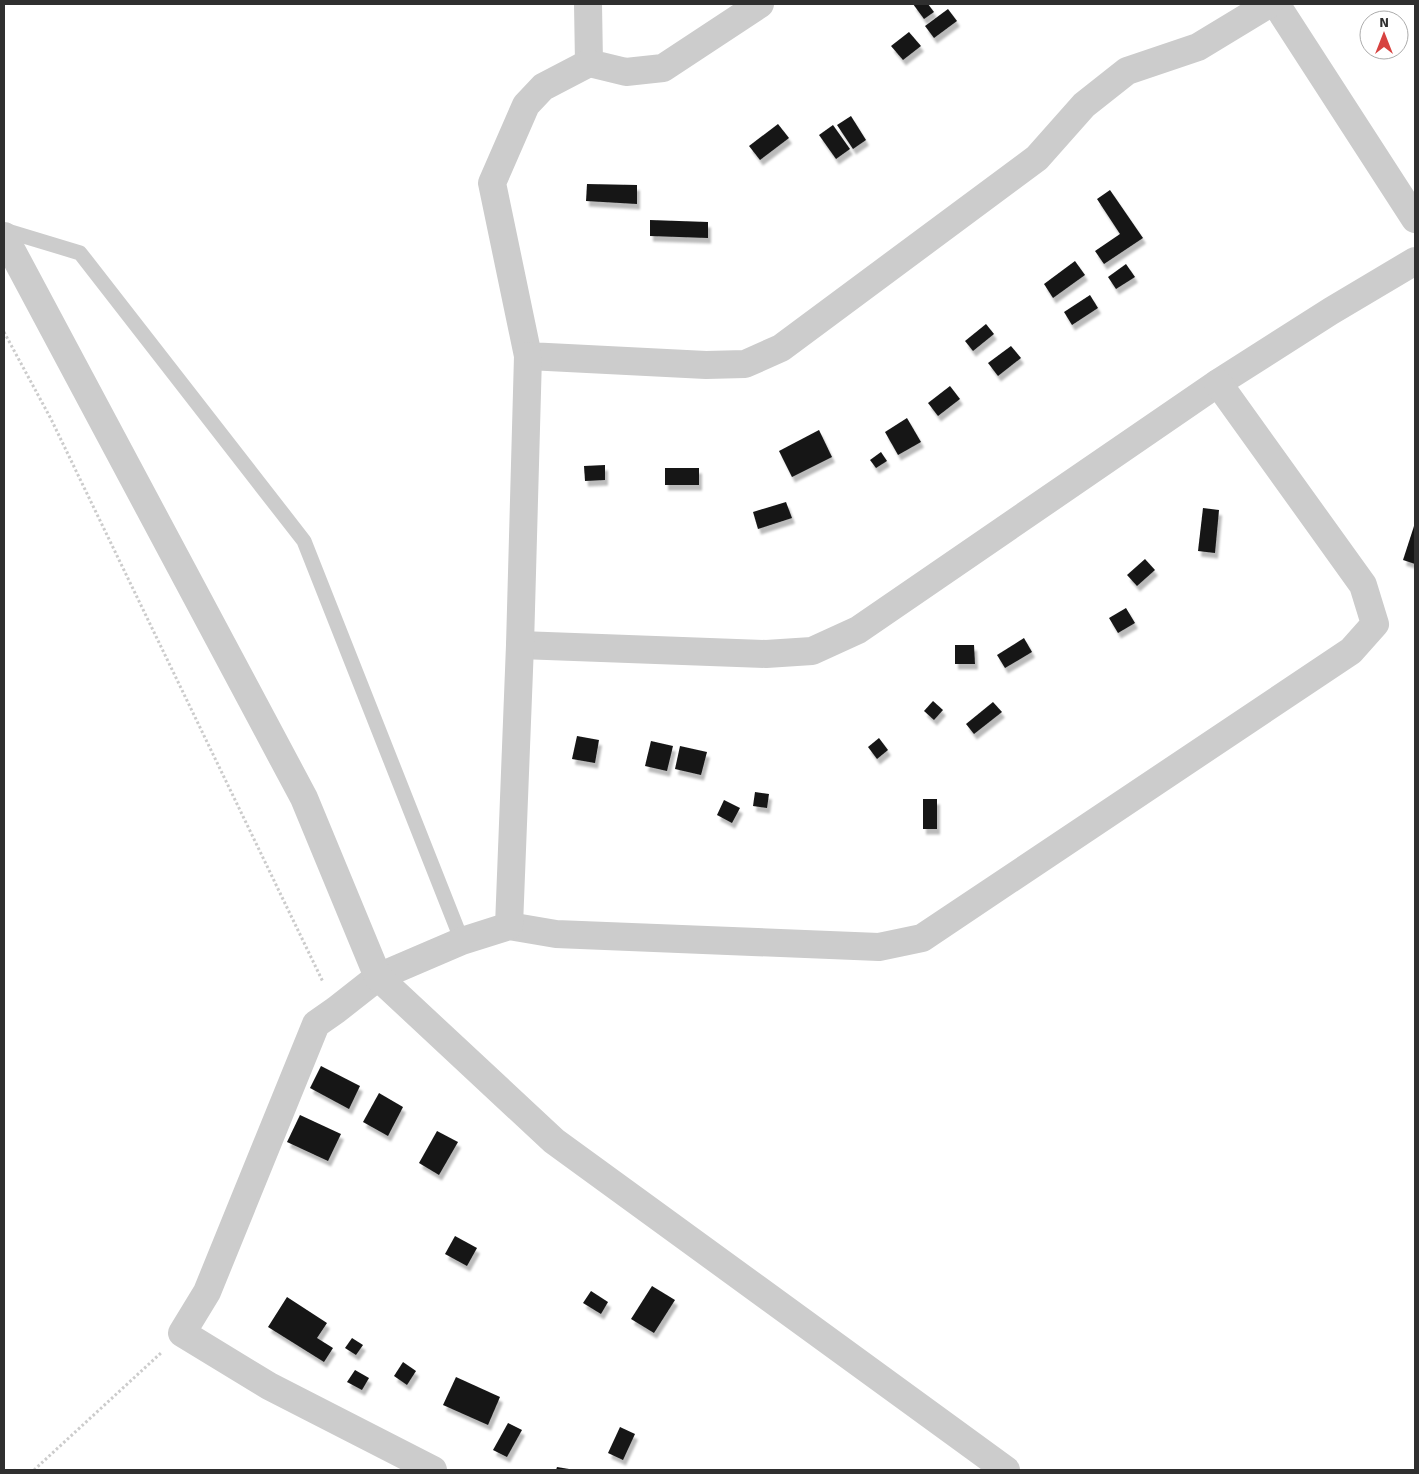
<svg xmlns="http://www.w3.org/2000/svg" width="1419" height="1474" font-family="Signika,sans-serif">
<defs>
<filter id="shadow"><feDropShadow dx="3" dy="5.5" stdDeviation="1" flood-color="#0004"/></filter>
</defs>
<rect width="100%" height="100%" fill="#fff"/>
<g fill="#161616" filter="url(#shadow)">
<polygon points="913,4 928,4 934,12 924,19"/>
<polygon points="948,9 957,21 934,38 925,26"/>
<polygon points="909,32 921,46 903,60 891,46"/>
<polygon points="851,116 866,140 853,149 837,125"/>
<polygon points="778,124 789,138 760,160 749,146"/>
<polygon points="833,125 850,149 836,159 819,135"/>
<polygon points="587,184 637,185 637,204 586,201"/>
<polygon points="1110,190 1143,238 1104,264 1095,251 1120,234 1097,199"/>
<polygon points="650,220 708,222 708,238 650,236"/>
<polygon points="1075,261 1085,275 1053,298 1044,284"/>
<polygon points="1126,264 1135,277 1116,289 1108,277"/>
<polygon points="1090,295 1098,308 1072,325 1064,312"/>
<polygon points="986,324 994,334 973,351 965,341"/>
<polygon points="1011,346 1021,358 998,376 988,363"/>
<polygon points="950,386 960,399 938,416 928,403"/>
<polygon points="907,418 921,442 898,455 885,432"/>
<polygon points="819,430 832,457 792,477 779,451"/>
<polygon points="881,452 887,461 876,468 870,460"/>
<polygon points="605,465 605,480 585,481 584,466"/>
<rect x="665" y="468" width="34" height="17"/>
<polygon points="786,502 792,518 758,529 753,512"/>
<polygon points="1203,508 1219,510 1215,553 1198,551"/>
<polygon points="1415,523 1415,564 1403,560"/>
<polygon points="1145,559 1155,570 1137,586 1127,575"/>
<polygon points="1126,608 1135,623 1118,633 1109,618"/>
<polygon points="1024,638 1032,652 1005,668 997,655"/>
<polygon points="955,645 974,645 975,664 955,664"/>
<polygon points="933,701 943,710 934,720 924,711"/>
<polygon points="993,702 1002,712 974,734 966,724"/>
<polygon points="577,736 599,740 595,763 572,759"/>
<polygon points="879,738 888,750 877,759 868,747"/>
<polygon points="651,741 673,746 667,771 645,766"/>
<polygon points="680,746 707,752 701,775 675,769"/>
<polygon points="755,792 769,794 767,808 753,806"/>
<rect x="923" y="799" width="14" height="30"/>
<polygon points="724,800 740,808 732,823 717,815"/>
<polygon points="321,1066 360,1086 349,1109 310,1088"/>
<polygon points="379,1093 403,1107 388,1136 363,1122"/>
<polygon points="300,1115 341,1134 328,1161 287,1142"/>
<polygon points="437,1131 458,1142 439,1175 419,1163"/>
<polygon points="455,1236 477,1248 467,1266 445,1254"/>
<polygon points="652,1286 675,1300 654,1333 631,1319"/>
<polygon points="591,1291 608,1302 601,1314 583,1303"/>
<polygon points="287,1297 327,1323 317,1338 333,1348 324,1362 268,1327"/>
<polygon points="352,1338 363,1345 356,1355 345,1348"/>
<polygon points="403,1362 416,1371 407,1385 394,1376"/>
<polygon points="355,1370 369,1378 362,1390 347,1382"/>
<polygon points="456,1377 500,1397 488,1425 443,1405"/>
<polygon points="508,1423 522,1430 507,1457 493,1450"/>
<polygon points="620,1427 635,1434 623,1460 608,1453"/>
<polygon points="557,1467 569,1469 569,1470 556,1470"/>
</g>
<g fill="none" stroke-linecap="round" stroke-linejoin="round">
<g stroke="#ccc" stroke-width="3" stroke-dasharray="2.5 2.5" stroke-linecap="butt">
<polyline points="4,332 51,419 323,982"/>
<polyline points="34,1470 162,1352"/>
</g>
<polyline stroke="#ccc" stroke-width="15" points="4,230 80,253 304,541 462,941"/>
<g stroke="#ccc" stroke-width="28">
<polyline points="588,4 589,63 626,72 663,68 760,4"/>
<polyline points="1276,4 1415,219"/>
<polyline points="589,63 543,87 526,105 492,183 528,356 706,365 745,364 781,348 1037,158 1084,105 1127,71 1198,47 1269,4"/>
<polyline points="520,645 766,654 812,651 858,630 1218,383 1331,311 1415,261"/>
<polyline points="509,926 556,934 879,947 922,938 1351,651 1375,624 1363,585 1218,383"/>
<polyline points="433,1470 269,1386 182,1333 207,1292 316,1024 336,1010 378,977 462,941 509,926 520,645 528,356"/>
</g>
<polyline stroke="#ccc" stroke-width="28" points="4,236 304,798 378,977 554,1141 1006,1470"/>
</g>
<rect width="1419" height="1474" fill="none" stroke="#2f2f2f" stroke-width="10"/>
<g transform="translate(1384 35)"><circle r="24" fill="#ffffff" stroke="#acacac"/>
<path d="M0-4L9 19L0 12L-9 19Z" fill="#d74240"/>
<text y="-8" font-size="14" font-weight="bold" text-anchor="middle" fill="#2f2f2f">N</text>
</g>
</svg>
